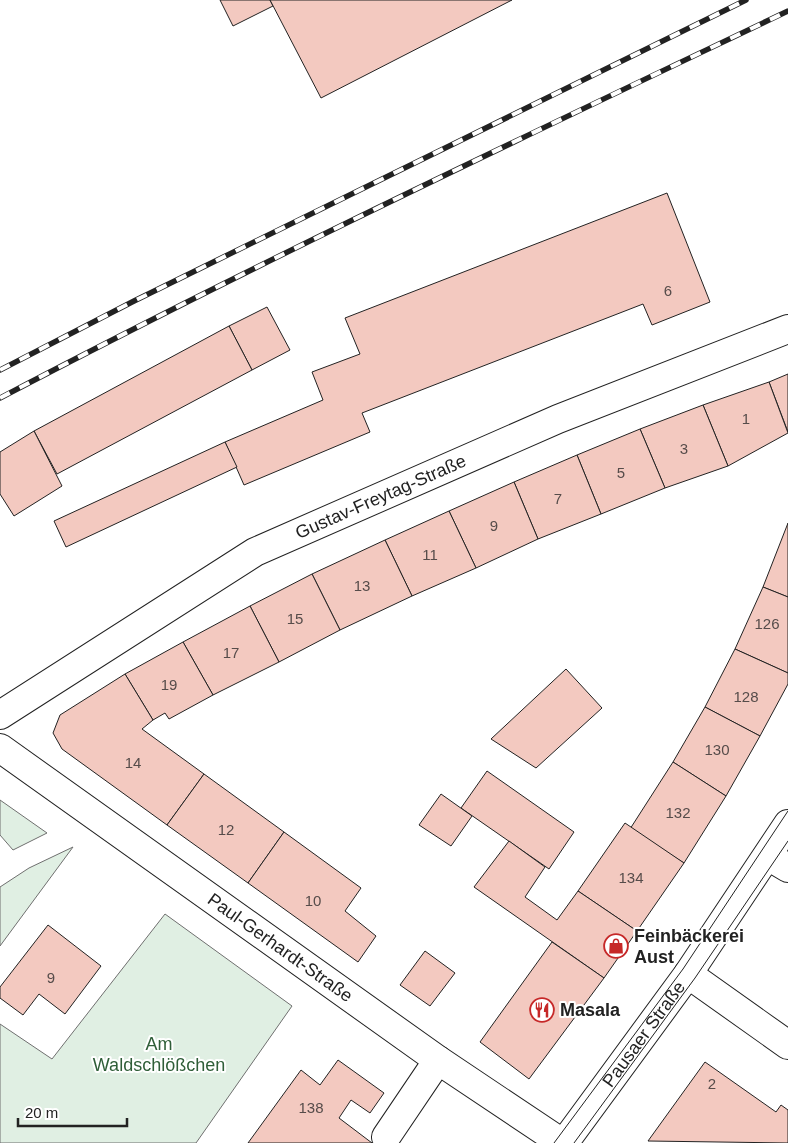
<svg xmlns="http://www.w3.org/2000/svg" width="788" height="1143" font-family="Helvetica,sans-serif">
<rect width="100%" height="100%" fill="#fff"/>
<g fill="#e0efe3" stroke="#6f6f6f">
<polygon points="0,800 47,833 13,850 0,835"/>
<polygon points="73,847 0,946 0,887 29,868"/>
<polygon points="165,914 292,1006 196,1143 0,1143 0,1024 52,1059"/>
</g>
<g fill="#f3c9c0" stroke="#222">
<polygon points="220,0 270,0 273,6 233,26"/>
<polygon points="270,0 512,0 321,98"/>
<polygon points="667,193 710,302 652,325 643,304 362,413 370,432 244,485 225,442 323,400 312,372 360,354 345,318"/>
<polygon points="267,307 290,350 252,370 229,326"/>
<polygon points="229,326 252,370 57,474 34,431"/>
<polygon points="788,374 788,432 769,382"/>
<polygon points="769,382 788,433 728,466 703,405"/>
<polygon points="703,405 728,466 665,488 640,429"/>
<polygon points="640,429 665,488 601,514 577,455"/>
<polygon points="34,431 62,486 14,516 0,494 0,452"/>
<polygon points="225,442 237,467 66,547 54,521"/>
<polygon points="577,455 601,514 538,539 514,482"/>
<polygon points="514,482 538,539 476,568 449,511"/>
<polygon points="449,511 476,568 412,596 385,540"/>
<polygon points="788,523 788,597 763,587"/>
<polygon points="385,540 412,596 340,630 312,574"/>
<polygon points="312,574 340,630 279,662 250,606"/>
<polygon points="763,587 788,597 788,673 735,649"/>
<polygon points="250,606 279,662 213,695 183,642"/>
<polygon points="183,642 213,695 169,719 165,713 153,720 125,674"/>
<polygon points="735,649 788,673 788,684 760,736 705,707"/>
<polygon points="566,669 602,708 536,768 491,739"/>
<polygon points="125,674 153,720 142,729 204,774 167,825 62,749 53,733 60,715"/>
<polygon points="705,707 760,736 726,796 673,762"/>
<polygon points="673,762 726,796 684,863 630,829"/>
<polygon points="487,771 574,832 549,869 461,808"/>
<polygon points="204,774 284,832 248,883 167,825"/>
<polygon points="441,794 472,816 451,846 419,825"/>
<polygon points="625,823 684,863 637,931 578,891"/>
<polygon points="284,832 361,888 345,911 376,936 358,962 248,883"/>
<polygon points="509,841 545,867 525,897 557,920 578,891 637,931 604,978 474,887"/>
<polygon points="48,925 101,966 65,1014 39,994 23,1015 0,998 0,987"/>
<polygon points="552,942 604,978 529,1079 480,1042"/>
<polygon points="425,951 455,973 430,1006 400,985"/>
<polygon points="338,1060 384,1093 370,1113 351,1100 339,1118 372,1143 248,1143 301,1070 320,1085"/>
<polygon points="705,1062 776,1112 781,1105 788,1110 788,1143 648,1141"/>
</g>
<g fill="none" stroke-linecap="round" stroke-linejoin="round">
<g stroke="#222" stroke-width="30">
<g id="minor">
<path id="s1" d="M0,715L255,552L558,419L788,329"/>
<path id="s2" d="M0,748L438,1060L562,1143"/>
<polyline points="768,856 788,868"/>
<polyline points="688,974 788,1045"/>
<polyline points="386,1137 438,1060"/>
</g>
</g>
<g stroke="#222" stroke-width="30">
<g id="major">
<path id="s3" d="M564,1143L688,974L788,824"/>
</g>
</g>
<use href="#minor" stroke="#fff" stroke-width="28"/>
<use href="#major" stroke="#fff" stroke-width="28"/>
<g stroke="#222" stroke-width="1">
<polyline points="554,1143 683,969 788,811"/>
<polyline points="574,1143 695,978 788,841"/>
</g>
<g stroke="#222" stroke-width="5.5">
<g id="rail">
<polyline points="0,370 134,301 746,0"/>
<path d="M0,398C259,262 524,137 788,11"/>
</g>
</g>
<use href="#rail" stroke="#fff" stroke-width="4" stroke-dasharray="11" stroke-linecap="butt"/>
</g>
<defs>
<g id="shop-ring" transform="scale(1.25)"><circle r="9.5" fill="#fff" stroke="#c62828" stroke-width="1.5"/><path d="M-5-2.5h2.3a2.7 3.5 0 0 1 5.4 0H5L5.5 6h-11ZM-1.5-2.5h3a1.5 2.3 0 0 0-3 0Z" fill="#c62828"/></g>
<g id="restaurant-ring" transform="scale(1.25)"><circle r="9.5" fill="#fff" stroke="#c62828" stroke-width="1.5"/><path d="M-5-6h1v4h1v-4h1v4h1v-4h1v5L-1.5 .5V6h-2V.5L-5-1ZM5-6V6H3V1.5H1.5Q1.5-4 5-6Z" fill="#c62828"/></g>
</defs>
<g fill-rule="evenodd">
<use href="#shop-ring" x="616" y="946"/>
<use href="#restaurant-ring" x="542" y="1010"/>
</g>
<g text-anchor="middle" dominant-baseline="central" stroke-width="4" stroke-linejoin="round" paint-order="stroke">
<g font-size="15" fill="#564c4a">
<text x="668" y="290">6</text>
<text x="746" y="418">1</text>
<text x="684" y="448">3</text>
<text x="621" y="472">5</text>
<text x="558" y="498">7</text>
<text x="494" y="525">9</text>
<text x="430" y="554">11</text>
<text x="362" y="585">13</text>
<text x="295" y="618">15</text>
<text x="767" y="623">126</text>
<text x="231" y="652">17</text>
<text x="169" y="684">19</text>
<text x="746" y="696">128</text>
<text x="717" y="749">130</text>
<text x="133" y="762">14</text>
<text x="678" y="812">132</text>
<text x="226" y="829">12</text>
<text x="631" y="877">134</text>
<text x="313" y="900">10</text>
<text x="51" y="977">9</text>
<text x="712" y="1083">2</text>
<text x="311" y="1107">138</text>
</g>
<g font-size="18" fill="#222" stroke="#fff">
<text stroke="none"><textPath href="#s1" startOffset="440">Gustav-Freytag-Straße</textPath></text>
<text stroke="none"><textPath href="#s2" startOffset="344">Paul-Gerhardt-Straße</textPath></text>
<text stroke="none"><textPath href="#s3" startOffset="135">Pausaer Straße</textPath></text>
</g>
<g font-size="18" font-weight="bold" fill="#222" stroke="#fff" text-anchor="start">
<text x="634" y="936">Feinbäckerei<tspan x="634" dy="21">Aust</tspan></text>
<text x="560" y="1010">Masala</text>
</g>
<g font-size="18" fill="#2f5e38" stroke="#fff">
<text x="159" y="1044">Am<tspan x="159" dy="21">Waldschlößchen</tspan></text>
</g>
</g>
<path d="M18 1118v8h109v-8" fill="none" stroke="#222222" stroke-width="2.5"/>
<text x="25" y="1118" font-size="15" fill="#222222" stroke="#ffffff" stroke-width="4" paint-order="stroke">20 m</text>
</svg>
